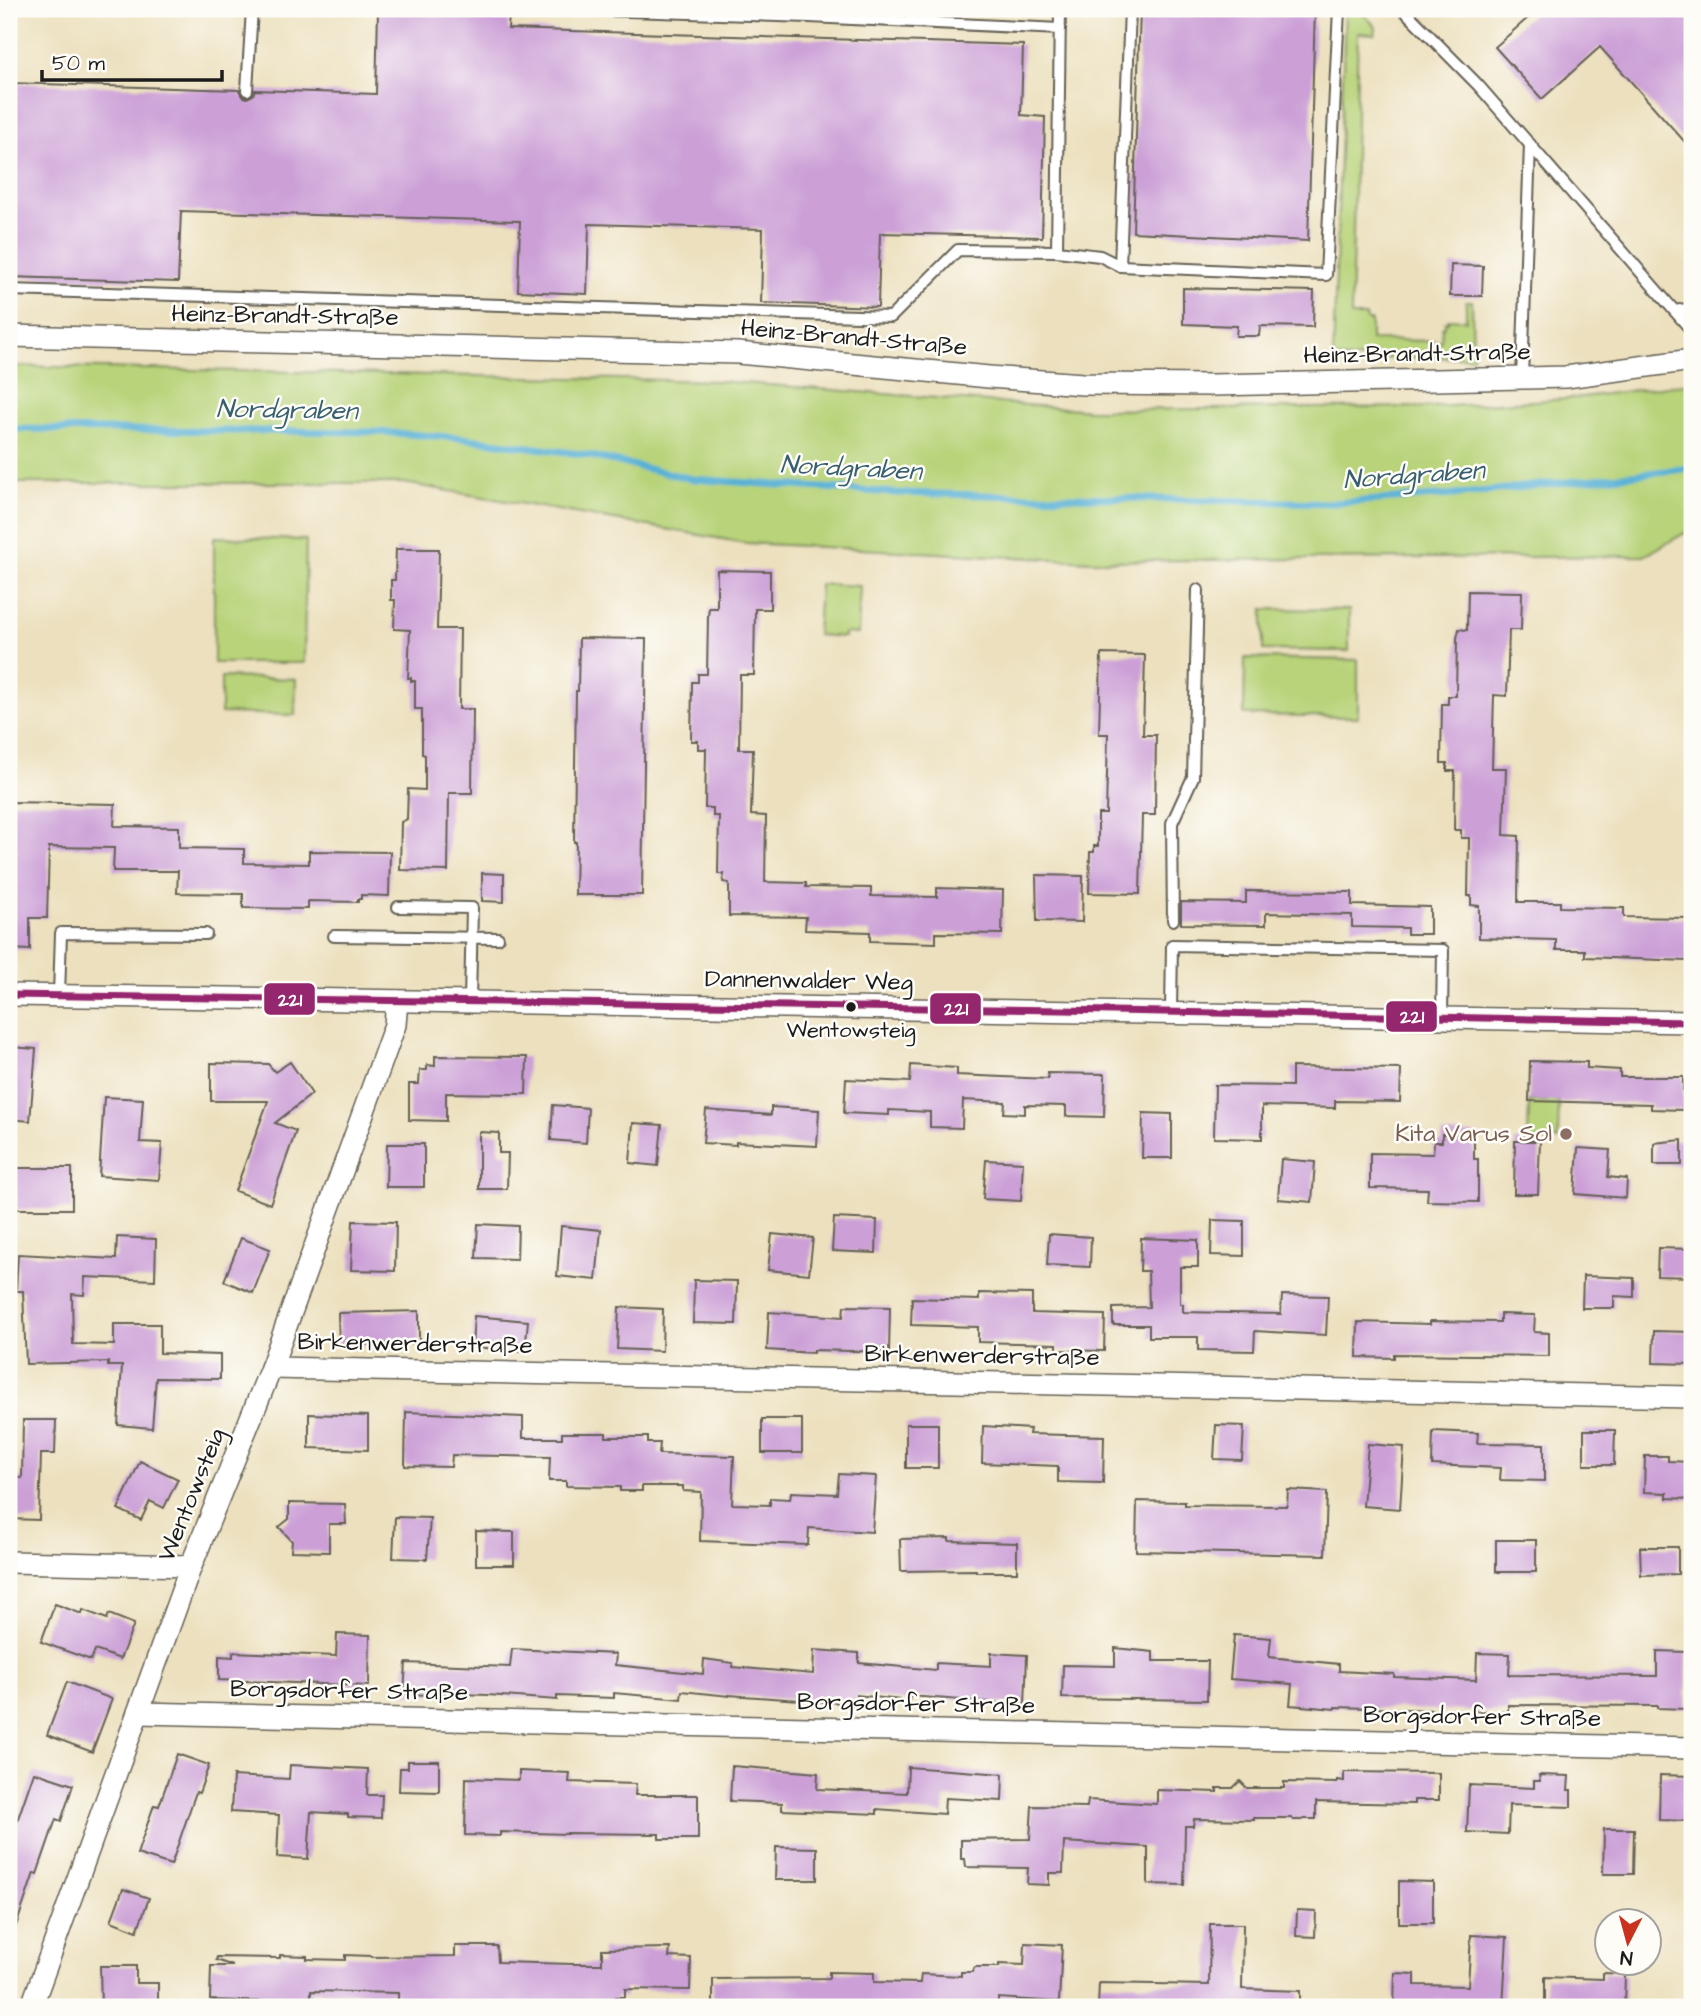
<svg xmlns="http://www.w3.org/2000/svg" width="1701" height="2016" font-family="'Architects Daughter',sans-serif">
<rect width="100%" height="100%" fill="#fdfcf7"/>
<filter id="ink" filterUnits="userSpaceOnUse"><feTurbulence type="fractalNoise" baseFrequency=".0143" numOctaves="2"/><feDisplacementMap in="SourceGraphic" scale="14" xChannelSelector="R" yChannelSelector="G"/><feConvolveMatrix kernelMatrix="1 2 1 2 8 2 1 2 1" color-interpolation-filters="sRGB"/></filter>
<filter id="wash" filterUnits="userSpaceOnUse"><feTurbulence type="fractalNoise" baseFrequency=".00686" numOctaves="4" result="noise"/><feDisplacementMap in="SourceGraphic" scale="28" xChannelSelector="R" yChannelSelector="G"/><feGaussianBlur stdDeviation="1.57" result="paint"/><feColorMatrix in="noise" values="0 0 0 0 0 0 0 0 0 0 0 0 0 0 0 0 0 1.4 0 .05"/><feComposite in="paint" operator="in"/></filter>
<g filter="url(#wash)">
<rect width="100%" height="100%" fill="#ece0be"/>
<g fill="#b8d379" stroke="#6a784a" stroke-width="2">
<polygon points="1345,9 1359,9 1376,27 1375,34 1358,33 1351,316 1366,316 1367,321 1371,321 1371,340 1441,341 1442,327 1445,326 1445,322 1448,322 1448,319 1466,320 1466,301 1472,301 1473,357 1333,359"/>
<polygon points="9,366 718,381 1092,410 1433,407 1567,399 1692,383 1692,533 1685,533 1644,556 1091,561 745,543 404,483 9,483"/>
<polygon points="214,537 306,540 304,663 214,663"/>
<polygon points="820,584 860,586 858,634 844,633 844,637 817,635"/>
<polygon points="1263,609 1349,610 1349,651 1263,650"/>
<polygon points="1245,658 1358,660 1358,717 1244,715"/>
<polygon points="221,677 296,679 295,715 221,713"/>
<polygon points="1529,1101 1559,1101 1558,1140 1528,1140"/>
</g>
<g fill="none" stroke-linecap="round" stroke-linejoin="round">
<polyline stroke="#59b1d6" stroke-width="7" points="9,429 379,432 463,438 587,455 693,479 895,493 1333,503 1453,495 1692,468"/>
</g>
<g id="blocks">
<g fill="#cca0d7">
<polygon points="1140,9 1315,9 1308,241 1133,232"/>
<polygon points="1538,9 1692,9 1692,150 1600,47 1542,99 1495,47"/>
<polygon points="378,11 509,15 508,29 1023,45 1021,115 1045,117 1042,237 880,233 878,307 761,303 763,229 589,224 587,294 518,291 520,221 181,211 178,282 9,277 9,83 239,90 242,96 247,98 253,95 255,90 376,94"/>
<polygon points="1451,265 1483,266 1482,296 1450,296"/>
<polygon points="1183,288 1314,291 1313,327 1260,326 1259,336 1236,336 1237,326 1183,324"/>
<polygon points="396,549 439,549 437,629 460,629 459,709 473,709 472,793 449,793 448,871 400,870 401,822 407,819 408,789 425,790 425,755 422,754 422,709 415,709 415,681 411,681 411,678 408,678 410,630 394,629 395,600 391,600 391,580 395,580"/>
<polygon points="717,570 770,571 770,609 755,609 754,675 740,675 739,749 753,749 751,815 766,816 765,882 806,883 806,887 871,888 871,896 937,897 937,888 1003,890 1002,934 936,933 936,943 870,941 870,932 805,930 806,917 729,916 729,883 723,882 724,874 718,874 719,816 713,816 713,808 705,808 706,749 698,749 698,741 691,741 692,682 698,682 698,674 707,674 708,616 709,608 717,608"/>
<polygon points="1468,591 1522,592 1521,630 1509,630 1507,696 1494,695 1492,768 1506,768 1504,835 1519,836 1518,902 1560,902 1560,907 1624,908 1624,917 1692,918 1692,952 1687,952 1687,961 1585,957 1585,950 1556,950 1556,940 1479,938 1479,906 1471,905 1471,896 1468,896 1469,838 1461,838 1461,830 1454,830 1455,771 1447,771 1447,763 1441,763 1442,704 1448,704 1448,696 1456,696 1457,638 1459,629 1467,630"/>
<polygon points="579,638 646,639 642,895 575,895 576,842 574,842 576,691 578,691"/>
<polygon points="1101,654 1145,655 1143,735 1156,735 1155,815 1142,815 1140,894 1089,893 1090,852 1094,852 1094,846 1098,846 1098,814 1106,814 1108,734 1099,734"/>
<polygon points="9,802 115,804 114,826 179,827 179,848 244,849 244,863 309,864 309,851 390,852 389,896 361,895 361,899 358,899 358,902 308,901 308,909 243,908 243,894 177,893 178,871 113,871 114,848 49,847 47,918 30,918 30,950 9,949"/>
<polygon points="482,873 504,874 504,902 482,901"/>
<polygon points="1036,875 1083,876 1082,922 1037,921"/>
<polygon points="1246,891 1352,892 1352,905 1430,907 1430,934 1407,934 1407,928 1352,927 1352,915 1266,913 1266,925 1181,924 1181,902 1246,903"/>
<polygon points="11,1047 36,1049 30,1121 9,1119"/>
<polygon points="435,1056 527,1057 526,1094 446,1093 446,1121 409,1120 409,1084 419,1084 420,1070 427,1070 427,1065 435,1066"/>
<polygon points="1530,1061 1587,1062 1587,1068 1620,1070 1620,1077 1683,1077 1683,1110 1651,1109 1651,1104 1529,1101"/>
<polygon points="290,1062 312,1094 275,1123 296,1131 270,1204 235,1191 268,1101 211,1101 211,1063 268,1064 275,1072"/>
<polygon points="911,1065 957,1068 957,1075 1048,1079 1048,1073 1105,1074 1104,1117 1066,1116 1066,1106 1025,1105 1025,1114 1004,1113 1005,1102 963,1100 962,1128 930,1127 930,1112 889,1110 889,1115 844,1113 846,1079 910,1082"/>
<polygon points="1292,1067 1401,1069 1400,1102 1335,1101 1335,1108 1262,1106 1262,1139 1214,1138 1215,1085 1292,1086"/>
<polygon points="104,1097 143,1099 140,1142 162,1143 159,1180 99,1176"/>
<polygon points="553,1105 588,1108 586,1143 551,1140"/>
<polygon points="771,1107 819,1110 817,1146 736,1142 736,1145 703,1143 706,1110 771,1115"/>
<polygon points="1143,1113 1172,1114 1172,1158 1142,1158"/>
<polygon points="633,1123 662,1125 658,1166 630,1163"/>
<polygon points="479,1132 499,1133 499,1153 508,1153 507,1189 479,1189"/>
<polygon points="1442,1134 1474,1134 1474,1159 1478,1159 1478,1202 1427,1201 1428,1189 1370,1188 1370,1153 1433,1154 1434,1142 1442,1142"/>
<polygon points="1682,1140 1682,1165 1654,1165 1654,1143"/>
<polygon points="1515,1141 1540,1141 1538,1194 1514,1194"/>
<polygon points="387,1144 424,1144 424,1187 386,1187"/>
<polygon points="1578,1148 1610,1150 1608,1177 1627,1179 1626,1198 1575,1194"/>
<polygon points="1281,1159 1315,1162 1312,1202 1278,1199"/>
<polygon points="986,1160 1023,1162 1021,1201 983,1199"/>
<rect x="16" y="1168" width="56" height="41"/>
<polygon points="834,1218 877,1220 876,1253 832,1251"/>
<polygon points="1212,1220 1244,1221 1244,1256 1211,1255"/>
<polygon points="353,1221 396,1222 395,1271 351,1270"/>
<polygon points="478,1224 518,1226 517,1259 476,1258"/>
<polygon points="561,1226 601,1230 596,1280 557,1276"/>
<polygon points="772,1234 813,1238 809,1274 768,1270"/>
<polygon points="1049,1234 1091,1237 1090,1267 1047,1265"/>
<polygon points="117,1237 156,1239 155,1280 85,1277 84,1295 72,1294 73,1344 114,1345 114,1324 160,1324 160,1353 220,1355 220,1379 156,1378 152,1428 118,1425 122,1366 108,1366 108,1362 26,1364 23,1291 16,1291 18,1254 116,1259"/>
<polygon points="241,1238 270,1249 253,1293 224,1281"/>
<polygon points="1141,1238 1198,1240 1198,1267 1180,1267 1180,1304 1183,1304 1183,1312 1281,1314 1282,1295 1328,1296 1326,1335 1255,1331 1254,1351 1198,1350 1198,1337 1149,1337 1149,1325 1113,1325 1113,1308 1149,1307 1148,1271 1140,1271"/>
<polygon points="1658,1248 1692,1249 1692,1277 1657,1276"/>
<polygon points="1583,1276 1634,1278 1634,1297 1614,1296 1614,1308 1582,1308"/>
<polygon points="694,1280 737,1281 736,1324 693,1323"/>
<polygon points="979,1293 1032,1294 1032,1313 1105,1315 1104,1351 1057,1350 1057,1344 978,1342 978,1327 911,1325 912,1298 979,1300"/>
<polygon points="844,1306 890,1307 889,1352 813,1350 813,1353 767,1350 769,1312 843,1317"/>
<polygon points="619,1307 663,1309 662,1351 617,1349"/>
<polygon points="419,1311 419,1343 339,1345 338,1313"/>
<polygon points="1500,1314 1535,1315 1534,1332 1549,1333 1549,1356 1394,1354 1394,1358 1357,1357 1358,1322 1430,1324 1430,1321 1500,1322"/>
<polygon points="474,1316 528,1321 525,1351 472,1347"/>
<polygon points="1654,1331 1692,1332 1692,1364 1653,1363"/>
<polygon points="406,1412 523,1417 523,1438 562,1438 562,1433 606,1433 606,1437 648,1437 648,1443 660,1443 659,1454 734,1456 732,1504 770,1505 770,1498 790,1499 791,1492 837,1494 839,1474 876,1476 872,1532 809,1528 808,1545 700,1541 701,1492 683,1491 683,1486 642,1486 642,1491 620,1491 620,1487 566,1486 566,1481 549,1481 550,1457 452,1455 451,1467 405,1466"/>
<polygon points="309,1414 368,1416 368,1450 309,1448"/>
<rect x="762" y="1419" width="40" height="34"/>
<polygon points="23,1420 56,1420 55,1454 41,1454 39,1520 9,1519 9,1477 22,1478"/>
<rect x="906" y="1424" width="32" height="44"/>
<polygon points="1216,1425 1244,1426 1242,1460 1214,1459"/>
<polygon points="983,1426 1030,1429 1029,1434 1104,1436 1103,1483 1058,1482 1058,1466 982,1463"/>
<polygon points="1584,1430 1615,1430 1614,1465 1584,1465"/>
<polygon points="1433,1431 1478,1433 1477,1443 1544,1444 1544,1481 1500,1480 1501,1468 1432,1465"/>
<polygon points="1368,1444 1404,1447 1400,1509 1363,1506"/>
<polygon points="1645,1456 1668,1456 1668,1461 1691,1462 1691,1499 1667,1498 1667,1493 1644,1492"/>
<polygon points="140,1461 178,1479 164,1508 150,1501 141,1520 118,1509"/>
<polygon points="1288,1490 1327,1492 1325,1555 1136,1551 1137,1501 1185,1502 1185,1505 1287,1506"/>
<polygon points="289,1503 345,1504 346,1524 329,1524 329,1552 291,1551 292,1541 279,1527 289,1519"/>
<polygon points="395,1517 430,1518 427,1559 393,1558"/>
<polygon points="476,1531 514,1532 514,1565 476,1565"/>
<polygon points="949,1538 949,1541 1017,1543 1017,1572 976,1572 976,1570 901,1571 900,1539"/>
<rect x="1496" y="1540" width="40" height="32"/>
<polygon points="1640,1547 1678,1547 1678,1574 1641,1575"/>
<polygon points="55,1604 82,1614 83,1610 107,1619 109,1614 134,1624 120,1659 95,1650 91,1660 41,1642"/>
<polygon points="337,1634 370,1635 369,1686 219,1680 219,1656 233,1657 233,1652 336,1656"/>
<polygon points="1234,1635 1271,1638 1269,1657 1339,1664 1339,1671 1394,1674 1394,1677 1476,1680 1477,1653 1510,1654 1509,1675 1657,1676 1657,1651 1687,1652 1686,1709 1657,1708 1657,1706 1508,1705 1508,1712 1335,1707 1335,1709 1290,1705 1292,1684 1230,1679"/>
<polygon points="1115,1648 1153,1652 1153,1661 1208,1661 1207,1700 1062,1698 1063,1665 1115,1666"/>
<polygon points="512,1649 616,1654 615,1665 703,1674 704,1659 733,1663 733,1667 813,1674 814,1650 859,1653 859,1663 936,1670 936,1663 991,1666 991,1653 1027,1655 1025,1705 910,1696 909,1701 857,1695 856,1704 729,1695 729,1696 682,1691 681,1699 614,1693 614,1698 557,1696 557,1700 488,1695 430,1693 429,1695 404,1694 406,1663 510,1667"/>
<polygon points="67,1682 112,1699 92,1752 47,1735"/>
<polygon points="177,1754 209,1765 199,1793 196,1792 171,1865 137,1854 154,1805 159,1806"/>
<polygon points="408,1761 439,1761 439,1792 399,1791 400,1768 408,1768"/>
<polygon points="290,1765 368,1769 367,1795 382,1795 381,1818 348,1817 348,1814 311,1812 308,1859 277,1857 279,1815 231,1812 233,1776 289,1779"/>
<polygon points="732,1766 818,1773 817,1789 907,1793 908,1767 1003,1774 1002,1801 945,1798 944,1814 877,1809 877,1814 782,1810 782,1803 730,1801"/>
<polygon points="519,1771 570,1773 569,1782 636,1784 635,1795 698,1795 698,1839 659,1839 659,1834 567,1833 567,1834 500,1832 500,1836 465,1835 466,1778 519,1780"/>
<polygon points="34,1772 73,1785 61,1821 56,1819 37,1874 34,1873 12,1938 9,1937 9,1828 14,1830"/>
<polygon points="1344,1772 1439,1773 1439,1800 1414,1800 1414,1804 1316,1802 1316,1819 1304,1819 1302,1820 1293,1820 1291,1818 1254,1818 1254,1820 1194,1819 1193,1826 1185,1826 1184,1885 1148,1884 1148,1847 1064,1842 1063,1873 1049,1873 1049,1885 1027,1884 1028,1868 966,1867 965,1859 961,1859 961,1840 1030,1839 1032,1806 1087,1807 1088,1800 1157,1804 1157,1790 1217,1792 1217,1788 1233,1788 1240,1781 1247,1788 1284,1788 1284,1782 1337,1783 1337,1780 1344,1781"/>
<polygon points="1539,1775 1569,1776 1568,1790 1571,1790 1571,1807 1509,1805 1508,1834 1467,1832 1469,1785 1534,1788 1534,1781 1540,1781"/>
<polygon points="1660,1775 1692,1776 1692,1821 1659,1820"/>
<polygon points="1604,1829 1634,1829 1633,1874 1603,1874"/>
<polygon points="776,1847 817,1848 817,1880 775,1880"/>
<polygon points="1399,1881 1433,1882 1433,1923 1399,1923"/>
<polygon points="123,1889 149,1898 137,1931 111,1921"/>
<polygon points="1297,1910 1316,1911 1315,1937 1296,1936"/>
<polygon points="1210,1924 1243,1924 1242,1989 1300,1991 1300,2007 1098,2007 1099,1983 1209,1985"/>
<polygon points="1471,1935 1507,1937 1503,2007 1394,2007 1395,1973 1415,1974 1415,1985 1468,1986"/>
<polygon points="1025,1943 1062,1945 1059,2002 998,1998 998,2007 776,2007 776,2005 713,2005 713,1979 829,1978 829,1972 874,1973 874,1982 920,1983 921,1974 961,1976 961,1972 972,1972 975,1967 999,1967 999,1964 1024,1965"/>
<polygon points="455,1946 497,1946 498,1962 573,1964 602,1964 602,1949 670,1948 669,1957 691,1958 690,1990 625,1989 625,1997 616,1997 616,2007 600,2007 498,2005 456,2007 456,2004 398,2004 398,1993 311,1991 311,1999 306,1999 306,2003 210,2000 211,1966 233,1966 216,1960 217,1957 280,1958 280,1955 307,1956 307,1959 345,1960 345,1955 371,1956 371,1957 455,1956"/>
<polygon points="100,1966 136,1966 136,1983 158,1983 158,2006 101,2007"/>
<polygon points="1603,1973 1625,1974 1624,2007 1545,2007 1545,1977 1603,1979"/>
</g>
</g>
</g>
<g filter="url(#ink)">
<use href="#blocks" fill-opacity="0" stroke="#656155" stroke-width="2"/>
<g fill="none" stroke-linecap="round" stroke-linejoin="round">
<g stroke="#656155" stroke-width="14">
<g id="service">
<polyline points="568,9 810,17 1060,29"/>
<polyline points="1403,9 1478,85 1692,331"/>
<polyline points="247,90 252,9"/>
<polyline points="1057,251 1060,9"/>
<polyline points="1120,266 1130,9"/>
<polyline points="9,290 891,317 958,250 1057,251 1100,256 1120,266 1326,275 1339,9"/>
<polyline points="1675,311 1692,308"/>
<polyline points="1522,378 1530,144"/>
<polyline points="398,907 472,908 470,1002"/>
<polyline points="1173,920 1172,823 1193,777 1198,590"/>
<polyline points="334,936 498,938"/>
<polyline points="59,995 61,933 206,934"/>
<polyline points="1171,1011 1172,945 1443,950 1442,1016"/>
</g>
</g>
<g stroke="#656155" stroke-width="24">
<g id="minor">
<polyline points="9,336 738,353 989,377 1083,384 1213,385 1566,377 1692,360"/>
<path d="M9,995C570,1003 1131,1010 1692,1022"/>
<polyline points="271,1368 1692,1397"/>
<polyline points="9,1562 191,1566"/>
<polyline points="138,1713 1692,1748"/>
<polyline points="34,2007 35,1997 191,1566 271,1368 395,1025 397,1001"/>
</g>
</g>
<use href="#service" stroke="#fff" stroke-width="10"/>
<use href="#minor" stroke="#fff" stroke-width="21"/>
<g stroke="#fdfcf7" stroke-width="12">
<polyline id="bus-1" points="9,995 1061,1010 1692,1022"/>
</g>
<use href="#bus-1" stroke="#95276e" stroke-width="7"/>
</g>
</g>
<circle fill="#1c1c1c" stroke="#fdfcf7" stroke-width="2.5" cx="851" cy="1007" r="6"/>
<circle fill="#8d6e63" stroke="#fdfcf7" stroke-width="2.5" cx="1566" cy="1134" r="7"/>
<g text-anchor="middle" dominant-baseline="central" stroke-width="5" stroke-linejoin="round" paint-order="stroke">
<g font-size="22" fill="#1c1c1c" stroke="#fdfcf7">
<text x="851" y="1030">Wentowsteig</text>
</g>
<g font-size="24" fill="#1c1c1c" stroke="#fdfcf7">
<text transform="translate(285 316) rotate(1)">Heinz-Brandt-Straße</text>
<text transform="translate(854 338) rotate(5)">Heinz-Brandt-Straße</text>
<text transform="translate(1417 354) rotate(-1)">Heinz-Brandt-Straße</text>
<text transform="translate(809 981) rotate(1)">Dannenwalder Weg</text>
<text transform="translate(415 1344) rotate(1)">Birkenwerderstraße</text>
<text transform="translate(982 1356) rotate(1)">Birkenwerderstraße</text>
<text transform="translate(192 1495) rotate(-68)">Wentowsteig</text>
<text transform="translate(349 1691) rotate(1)">Borgsdorfer Straße</text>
<text transform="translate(916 1704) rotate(1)">Borgsdorfer Straße</text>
<text transform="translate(1482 1717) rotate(1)">Borgsdorfer Straße</text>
</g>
<g font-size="24" fill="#785e54" stroke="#fdfcf7" text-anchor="end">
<text x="1552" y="1134">Kita Varus Sol</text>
</g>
<g font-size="26" font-style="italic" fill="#375f70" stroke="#fdfcf7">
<text transform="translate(287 410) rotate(1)">Nordgraben</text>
<text transform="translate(851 468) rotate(3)">Nordgraben</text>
<text transform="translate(1414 475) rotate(-4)">Nordgraben</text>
</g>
</g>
<g stroke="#fdfcf7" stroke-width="2.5">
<rect x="263" y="982" width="53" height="34" rx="7" fill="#95276e"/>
<rect x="929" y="992" width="53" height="33" rx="7" fill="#95276e"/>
<rect x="1385" y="1000" width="53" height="33" rx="7" fill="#95276e"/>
</g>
<g font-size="19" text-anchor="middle" font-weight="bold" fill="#fff">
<text x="290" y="1006">221</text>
<text x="956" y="1015">221</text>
<text x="1412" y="1023">221</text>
</g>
<rect width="1701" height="2016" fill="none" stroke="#fdfcf7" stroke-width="35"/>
<g transform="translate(1628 1942) rotate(186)"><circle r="33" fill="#fdfcf7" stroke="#a3a29f" stroke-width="2"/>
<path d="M0-5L12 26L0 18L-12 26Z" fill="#c8321e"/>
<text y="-10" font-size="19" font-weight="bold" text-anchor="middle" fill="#1c1c1c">N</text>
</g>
<path d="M42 70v10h180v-10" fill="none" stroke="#1c1c1c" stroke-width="3.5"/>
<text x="52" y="70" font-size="21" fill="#1c1c1c" stroke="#fdfcf7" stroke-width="5" paint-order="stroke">50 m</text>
</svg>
